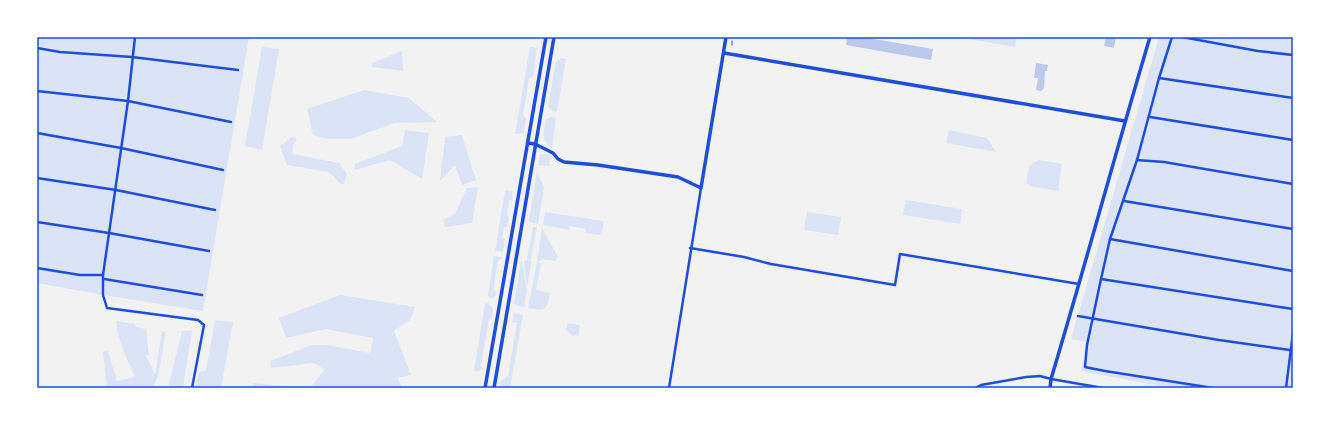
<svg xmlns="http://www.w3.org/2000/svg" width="1330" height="425" font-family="'Sofia Sans Condensed',sans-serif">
<rect width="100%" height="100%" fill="#f2f2f2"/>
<g fill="#dbe4f7">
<polygon points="37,37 249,37 203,311 103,295 37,283"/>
<polygon points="957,37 1017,37 1015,47"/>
<polygon points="1159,37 1293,37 1293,388 1170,388 1081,371 1086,342 1071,339"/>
<polygon points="262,47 279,49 262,150 245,146"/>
<polygon points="530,47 537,48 533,76 529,79 523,115 526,119 524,133 515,134"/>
<polygon points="402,51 403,71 372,67 372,63"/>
<polygon points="561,58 566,59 557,112 551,111 548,106 556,61"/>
<polygon points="364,90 409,98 437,122 395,123 350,139 328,139 313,135 307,109"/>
<path d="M550,117L556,118L552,148C540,141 544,132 546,120Z"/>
<polygon points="405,130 429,133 422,179 390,160 354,170 355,164 402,146"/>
<polygon points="949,130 987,138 996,152 946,143"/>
<polygon points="462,135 476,180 462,185 455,165 440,181 445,137"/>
<polygon points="292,137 297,139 293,146 292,154 339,163 347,174 344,184 341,184 329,172 287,165 280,146"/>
<polygon points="540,154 551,155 549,166 538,165"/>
<polygon points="1039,160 1062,164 1058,191 1033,187 1026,183 1029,166"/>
<polygon points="537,172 544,187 538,224 530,222 529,220"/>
<polygon points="478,187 472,223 445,227 443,220 455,214 467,188"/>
<polygon points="505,190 513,191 512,200 509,200 507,215 509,216 507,227 504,227 502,238 505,239 503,252 495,251"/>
<polygon points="906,200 962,209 960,224 903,215"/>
<polygon points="545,212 604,221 601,235 585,233 586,229 570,226 569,230 543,225"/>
<polygon points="807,212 841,217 838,235 804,230"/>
<polygon points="533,227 537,227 531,260 527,259"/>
<polygon points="542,228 557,255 556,261 542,259 541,261 537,261"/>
<polygon points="494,256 502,257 498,261 493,291 497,292 494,298 490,298 488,296"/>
<polygon points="526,260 532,261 527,287 524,262"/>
<polygon points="521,261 522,261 527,291 524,307 518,306 514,303"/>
<path d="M537,262L541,263L536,290L550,293C547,311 545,311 528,308Z"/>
<polygon points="340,295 415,307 410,320 394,331 411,375 398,378 402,388 310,388 325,369 313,363 271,368 270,361 312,345 327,345 370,353 373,338 326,329 286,338 279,318"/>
<polygon points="485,303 489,304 493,308 492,318 489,319 481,365 483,368 479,371 474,371"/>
<polygon points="514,313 523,315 510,388 500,388 501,381 508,376 517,323 512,322"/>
<polygon points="215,320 233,322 221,388 195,388 199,372 206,371"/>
<path d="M116,321L135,324L136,327L146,329L149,355H146L155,375L162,331L166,332L158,377L152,388H107L103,352L108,351L117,381L135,377C127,359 118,341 116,321Z"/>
<polygon points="568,323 580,325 579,336 574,335 574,336 566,330"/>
<polygon points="182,331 192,331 183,388 168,388"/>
<polygon points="254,383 302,388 252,388"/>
</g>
<g fill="#bdc9ec">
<polygon points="847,37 862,37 933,49 931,60 846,45"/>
<polygon points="1106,37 1116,37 1114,48 1104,46"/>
<polygon points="1036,63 1048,65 1047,71 1045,71 1044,88 1041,91 1036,90 1038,78 1034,78"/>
</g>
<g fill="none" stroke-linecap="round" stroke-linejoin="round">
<polyline stroke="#1d4ed8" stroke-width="1" points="732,45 732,41"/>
<g stroke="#1d4ed8" stroke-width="2.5">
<polyline points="135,37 128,101 103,275 103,295 107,308 198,320 204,325 192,388"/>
<polyline points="1172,37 1159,78 1137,160 1110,239 1101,279 1087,345 1085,367 1105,371 1213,388"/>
<polyline points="1182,37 1258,51 1293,55"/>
<polyline points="37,48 60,52 132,57 238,70"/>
<polyline points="1159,78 1293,98"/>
<polyline points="37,91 128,101 231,122"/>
<polyline points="1150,117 1293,140"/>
<polyline points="37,133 121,148 223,170"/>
<polyline points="1137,160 1164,162 1293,184"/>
<polyline points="37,178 116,190 215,210"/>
<polyline points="1124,201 1293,229"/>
<polyline points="37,222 109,233 209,251"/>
<polyline points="1110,239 1293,271"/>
<polyline points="690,248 744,257 771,264 895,285 900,254 1079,284"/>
<polyline points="37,268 80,275 103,275"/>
<polyline points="104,279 202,295"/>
<polyline points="1101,279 1293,309"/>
<polyline points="1078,316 1219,340 1290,350 1293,355"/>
<polyline points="669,388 701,188"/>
<polyline points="975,388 981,385 1026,377 1040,376 1051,379 1103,388"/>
<polyline points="1286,388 1293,333"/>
</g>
<g stroke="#1d4ed8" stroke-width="3.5">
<polyline points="724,53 1125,121"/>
<polyline points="528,143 535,144 553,153 558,159 564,162 598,165 678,177 701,188 726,37"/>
<path d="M1050,388L1051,379C1085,266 1116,151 1150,37"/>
</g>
<g stroke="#1d4ed8" stroke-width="3.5">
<polyline points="485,388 546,37"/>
<polyline points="494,388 554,37"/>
</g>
</g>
<rect width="1330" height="425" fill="none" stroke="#ffffff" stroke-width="76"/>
<rect x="38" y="38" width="1254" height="349" fill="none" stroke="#1d4ed8" stroke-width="1.5"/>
</svg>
